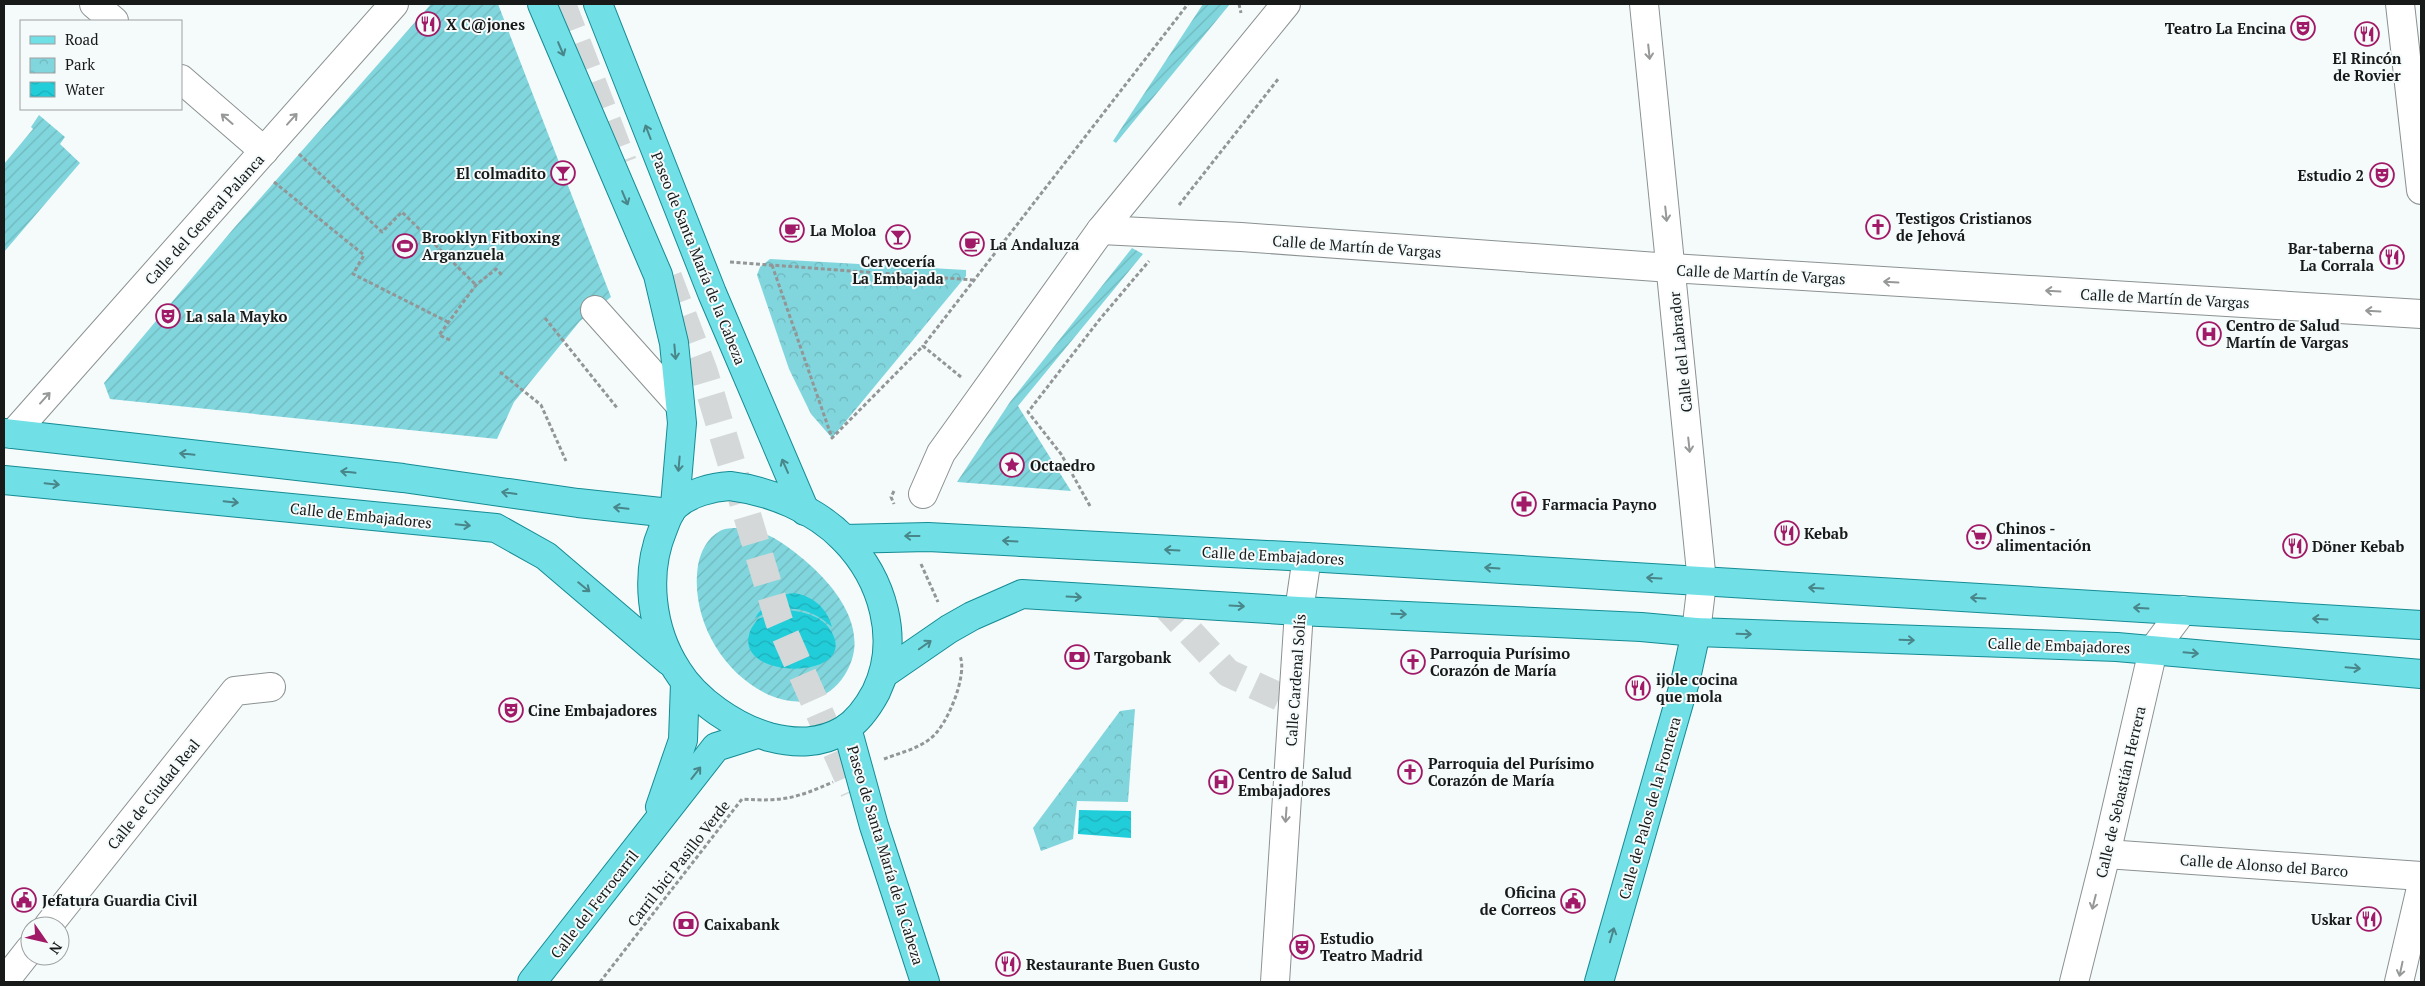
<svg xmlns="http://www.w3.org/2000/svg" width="2425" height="986" font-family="'PT Serif',serif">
<defs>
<pattern id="park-crowns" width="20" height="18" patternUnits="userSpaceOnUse" patternTransform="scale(1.25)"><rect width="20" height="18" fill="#81d6dd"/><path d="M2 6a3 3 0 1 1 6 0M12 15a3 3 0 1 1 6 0" fill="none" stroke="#6fb7bd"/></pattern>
<pattern id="garden-furrows" width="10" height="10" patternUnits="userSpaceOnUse" patternTransform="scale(1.25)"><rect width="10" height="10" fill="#81d6dd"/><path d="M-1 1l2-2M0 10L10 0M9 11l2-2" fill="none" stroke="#6fb7bd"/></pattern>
<pattern id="water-waves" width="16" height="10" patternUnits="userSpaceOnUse" patternTransform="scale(1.25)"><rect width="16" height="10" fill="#21cdd9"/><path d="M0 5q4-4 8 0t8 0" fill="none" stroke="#1dafba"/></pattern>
</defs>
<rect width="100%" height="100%" fill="#f5fafb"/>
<g fill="url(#park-crowns)">
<polygon points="770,259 966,270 966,276 832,438 811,414 789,369 757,275 760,267"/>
<polygon points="1135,709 1128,802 1077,801 1073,839 1041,851 1033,828 1120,711"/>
</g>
<g fill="url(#garden-furrows)">
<polygon points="431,4 498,4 611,297 580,321 514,402 497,439 110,399 104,383 234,228"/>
<polygon points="1203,4 1230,4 1116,143 1113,141"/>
<polygon points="39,115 65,137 60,144 80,163 4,252 4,164 33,129 31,127"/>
<polygon points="1132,248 1143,254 1018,406 1071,491 957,482 1010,402"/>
<path d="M738,528C751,530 763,532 774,538C815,563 876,619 847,671C840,684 830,693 817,698C800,704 786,702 769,695C721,673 690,617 698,565C701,551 707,538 720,531C725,528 732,528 738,528Z"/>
</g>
<g fill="url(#water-waves)">
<path d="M794,593C813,596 827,608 832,627C808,605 783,604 755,618C765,603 776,595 794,593Z"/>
<path d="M784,610C800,611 819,614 829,628C866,680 737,682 749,635C750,629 755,623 758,619Z"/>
<polygon points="1079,810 1131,811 1131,838 1078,834"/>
</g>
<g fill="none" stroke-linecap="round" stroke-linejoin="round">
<polyline stroke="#d4d8d9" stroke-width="28" stroke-dasharray="28 14" stroke-linecap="butt" points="1162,602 1228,673 1293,703"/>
<g stroke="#d4d8d9" stroke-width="28" stroke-dasharray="28 14" stroke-linecap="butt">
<polyline points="562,4 623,163"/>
<polyline points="668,277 704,372 779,621 854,791"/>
</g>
<g stroke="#8b9191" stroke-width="30">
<g id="minor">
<polyline points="94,4 114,21"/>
<polyline points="1644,4 1702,582 1696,632"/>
<polyline points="2400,4 2421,190"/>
<polyline points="181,79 264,151"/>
<polyline points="1101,230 1241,237 1671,268 2421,314"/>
<polyline points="595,310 680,405"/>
<polyline points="13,434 394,4"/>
<polyline points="923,494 941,453 1101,230 1286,4"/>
<polyline points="2106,854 2421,876"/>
<polyline points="48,926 235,691 271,687"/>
<polyline points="4,982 30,949"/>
<polyline points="1275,982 1299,611 1307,557"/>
<polyline points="2074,982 2106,854 2153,650 2183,610"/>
<polyline points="2399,982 2421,888"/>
</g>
</g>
<g stroke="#148c94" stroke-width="30">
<g id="major">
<polyline points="542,4 658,275 674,343 682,423 675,505"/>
<polyline points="598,4 712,293 805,511"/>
<polyline points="4,433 403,478 578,503 670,513"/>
<polyline points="4,480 496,528 546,556 669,661"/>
<path d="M730,486C770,491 815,509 844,539C883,579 901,640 876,692C868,707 858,721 844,730C820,744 796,744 769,737C735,727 696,701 677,670C651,630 644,574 663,529C666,521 669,511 676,505C690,493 712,487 730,486Z"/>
<polyline points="844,539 928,537 1307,557 2421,625"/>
<polyline points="885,673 949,629 972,616 1022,594 1299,611 1641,627 1696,632 2117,647 2421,674"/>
<polyline points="847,728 874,826 925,982"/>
<polyline points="660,807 683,740 685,683"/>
<polyline points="532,982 716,747 757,734"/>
<polyline points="1599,982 1686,678 1696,632"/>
</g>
</g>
<g stroke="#929696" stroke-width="3" stroke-dasharray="4 2.5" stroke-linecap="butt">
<polyline points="1239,4 1241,13"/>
<polyline points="299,154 382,232 402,212 476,285"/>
<polyline points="274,182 364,255 353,274 448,322"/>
<polyline points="1179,205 1279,78"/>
<polyline points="730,262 973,280"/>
<polyline points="772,265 832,438 923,346"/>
<polyline points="545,318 618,409"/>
<polyline points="450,340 439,335 476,285 496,269 503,276"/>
<polyline points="500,372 541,405 566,461"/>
<polyline points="961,377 923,346 1188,4"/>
<polyline points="894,491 891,497 894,504"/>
<polyline points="1090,506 1061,454 1028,412 1100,319 1149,261"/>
<polyline points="921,564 938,602"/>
<path d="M884,759C899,753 918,749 931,738C947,726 968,675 960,656"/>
<path d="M600,982L742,799C782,802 797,798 833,782"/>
</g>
<use href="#minor" stroke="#fff" stroke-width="28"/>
<use href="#major" stroke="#71dfe6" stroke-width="28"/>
</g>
<defs><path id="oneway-shaft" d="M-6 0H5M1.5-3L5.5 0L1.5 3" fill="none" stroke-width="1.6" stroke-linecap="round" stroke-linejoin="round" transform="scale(1.25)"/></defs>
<g stroke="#49868a">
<use href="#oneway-shaft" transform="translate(561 49) rotate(67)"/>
<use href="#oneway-shaft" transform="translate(648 132) rotate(-111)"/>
<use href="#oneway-shaft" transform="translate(625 198) rotate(67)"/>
<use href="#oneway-shaft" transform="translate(675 352) rotate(85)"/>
<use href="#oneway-shaft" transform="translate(187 454) rotate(-174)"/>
<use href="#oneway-shaft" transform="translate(679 464) rotate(95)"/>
<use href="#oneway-shaft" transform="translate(785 466) rotate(-114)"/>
<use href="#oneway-shaft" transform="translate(348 472) rotate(-174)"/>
<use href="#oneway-shaft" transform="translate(52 484) rotate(6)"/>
<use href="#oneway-shaft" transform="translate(509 493) rotate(-172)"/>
<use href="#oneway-shaft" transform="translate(231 502) rotate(6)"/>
<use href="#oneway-shaft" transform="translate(621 508) rotate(-174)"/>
<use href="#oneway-shaft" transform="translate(463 525) rotate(6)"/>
<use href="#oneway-shaft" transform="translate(912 536) rotate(-180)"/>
<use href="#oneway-shaft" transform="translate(1010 541) rotate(-177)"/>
<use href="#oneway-shaft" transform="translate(1172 550) rotate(-177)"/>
<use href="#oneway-shaft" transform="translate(1492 568) rotate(-176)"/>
<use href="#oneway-shaft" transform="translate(1654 578) rotate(-177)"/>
<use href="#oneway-shaft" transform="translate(584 587) rotate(39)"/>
<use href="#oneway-shaft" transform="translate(1816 588) rotate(-177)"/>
<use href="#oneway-shaft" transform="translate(1074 597) rotate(3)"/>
<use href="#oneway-shaft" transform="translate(1978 598) rotate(-177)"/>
<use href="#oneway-shaft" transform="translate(1237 606) rotate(3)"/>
<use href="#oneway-shaft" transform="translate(2141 608) rotate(-177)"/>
<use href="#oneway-shaft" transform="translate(1399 614) rotate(2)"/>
<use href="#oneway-shaft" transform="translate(2320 619) rotate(-177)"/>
<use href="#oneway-shaft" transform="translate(1744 634) rotate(2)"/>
<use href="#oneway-shaft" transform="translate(1907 640) rotate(2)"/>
<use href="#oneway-shaft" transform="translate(925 645) rotate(-35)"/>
<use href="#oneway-shaft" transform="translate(2191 653) rotate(5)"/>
<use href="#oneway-shaft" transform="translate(2353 668) rotate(5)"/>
<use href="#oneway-shaft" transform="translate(696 773) rotate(-52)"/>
<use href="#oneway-shaft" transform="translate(1612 935) rotate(-74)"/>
</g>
<g stroke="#979898">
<use href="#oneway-shaft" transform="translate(1649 52) rotate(84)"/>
<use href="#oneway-shaft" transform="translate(227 119) rotate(-139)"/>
<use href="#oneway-shaft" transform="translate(292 119) rotate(-48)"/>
<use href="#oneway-shaft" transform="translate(1666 214) rotate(84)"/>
<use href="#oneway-shaft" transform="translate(1891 282) rotate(-177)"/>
<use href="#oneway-shaft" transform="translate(2053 291) rotate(-177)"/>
<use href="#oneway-shaft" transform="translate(2373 311) rotate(-177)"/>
<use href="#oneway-shaft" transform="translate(45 398) rotate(-48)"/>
<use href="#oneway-shaft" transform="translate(1689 445) rotate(84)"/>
<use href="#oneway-shaft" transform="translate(1286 815) rotate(94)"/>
<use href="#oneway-shaft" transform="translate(2094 902) rotate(104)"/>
<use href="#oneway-shaft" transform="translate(2401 969) rotate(102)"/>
</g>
<defs>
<g id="restaurant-ring" transform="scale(1.25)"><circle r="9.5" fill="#f5fafb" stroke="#a11a67" stroke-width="1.5"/><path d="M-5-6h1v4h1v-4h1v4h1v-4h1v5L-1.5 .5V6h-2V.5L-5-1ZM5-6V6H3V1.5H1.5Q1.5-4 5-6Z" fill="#a11a67"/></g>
<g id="theatre-ring" transform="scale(1.25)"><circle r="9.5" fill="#f5fafb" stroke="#a11a67" stroke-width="1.5"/><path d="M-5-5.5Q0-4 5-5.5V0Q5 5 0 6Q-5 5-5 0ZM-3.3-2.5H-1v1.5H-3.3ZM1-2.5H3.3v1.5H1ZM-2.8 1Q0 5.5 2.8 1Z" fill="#a11a67"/></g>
<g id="bar-ring" transform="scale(1.25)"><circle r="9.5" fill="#f5fafb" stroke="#a11a67" stroke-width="1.5"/><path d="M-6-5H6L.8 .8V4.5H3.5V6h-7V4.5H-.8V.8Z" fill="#a11a67"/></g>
<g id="church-ring" transform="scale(1.25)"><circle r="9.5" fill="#f5fafb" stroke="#a11a67" stroke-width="1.5"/><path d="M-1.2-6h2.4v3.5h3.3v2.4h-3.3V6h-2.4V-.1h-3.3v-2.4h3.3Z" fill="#a11a67"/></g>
<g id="cafe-ring" transform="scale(1.25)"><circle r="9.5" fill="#f5fafb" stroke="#a11a67" stroke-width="1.5"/><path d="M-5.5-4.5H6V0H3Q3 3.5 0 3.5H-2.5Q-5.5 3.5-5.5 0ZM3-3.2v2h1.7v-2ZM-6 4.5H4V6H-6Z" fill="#a11a67"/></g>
<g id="stadium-ring" transform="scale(1.25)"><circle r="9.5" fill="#f5fafb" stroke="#a11a67" stroke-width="1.5"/><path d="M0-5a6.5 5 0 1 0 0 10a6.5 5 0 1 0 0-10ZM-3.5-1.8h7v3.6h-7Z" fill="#a11a67"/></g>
<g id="hospital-ring" transform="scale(1.25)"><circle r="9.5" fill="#f5fafb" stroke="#a11a67" stroke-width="1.5"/><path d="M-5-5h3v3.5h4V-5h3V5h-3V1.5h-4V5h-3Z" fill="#a11a67"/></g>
<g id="sight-ring" transform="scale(1.25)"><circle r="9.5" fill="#f5fafb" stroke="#a11a67" stroke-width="1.5"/><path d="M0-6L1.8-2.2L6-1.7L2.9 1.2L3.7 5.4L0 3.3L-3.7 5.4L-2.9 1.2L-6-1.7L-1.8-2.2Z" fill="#a11a67"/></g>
<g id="pharmacy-ring" transform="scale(1.25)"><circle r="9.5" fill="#f5fafb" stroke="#a11a67" stroke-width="1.5"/><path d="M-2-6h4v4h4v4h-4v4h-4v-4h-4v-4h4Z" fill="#a11a67"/></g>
<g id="supermarket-ring" transform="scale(1.25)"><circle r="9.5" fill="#f5fafb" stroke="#a11a67" stroke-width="1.5"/><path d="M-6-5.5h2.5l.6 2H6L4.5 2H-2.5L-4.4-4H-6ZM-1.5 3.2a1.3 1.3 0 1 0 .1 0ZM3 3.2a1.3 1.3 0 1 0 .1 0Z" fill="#a11a67"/></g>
<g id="bank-ring" transform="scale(1.25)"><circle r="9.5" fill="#f5fafb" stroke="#a11a67" stroke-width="1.5"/><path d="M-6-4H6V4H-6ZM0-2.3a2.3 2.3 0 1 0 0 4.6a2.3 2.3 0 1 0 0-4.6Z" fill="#a11a67"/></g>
<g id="civic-ring" transform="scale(1.25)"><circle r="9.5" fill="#f5fafb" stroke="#a11a67" stroke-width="1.5"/><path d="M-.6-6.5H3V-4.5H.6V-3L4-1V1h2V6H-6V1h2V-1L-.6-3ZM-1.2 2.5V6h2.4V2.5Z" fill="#a11a67"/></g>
</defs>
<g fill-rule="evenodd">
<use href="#restaurant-ring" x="428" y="24"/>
<use href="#theatre-ring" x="2303" y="28"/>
<use href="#restaurant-ring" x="2367" y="34"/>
<use href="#bar-ring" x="563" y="173"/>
<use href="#theatre-ring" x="2382" y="175"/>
<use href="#church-ring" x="1878" y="227"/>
<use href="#cafe-ring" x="792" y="230"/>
<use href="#bar-ring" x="898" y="237"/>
<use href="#cafe-ring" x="972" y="244"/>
<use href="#stadium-ring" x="405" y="246"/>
<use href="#restaurant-ring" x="2392" y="257"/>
<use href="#theatre-ring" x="168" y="316"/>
<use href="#hospital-ring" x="2209" y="334"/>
<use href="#sight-ring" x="1012" y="465"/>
<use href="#pharmacy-ring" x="1524" y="504"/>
<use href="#restaurant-ring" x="1787" y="533"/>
<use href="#supermarket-ring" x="1979" y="537"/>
<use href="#restaurant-ring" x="2295" y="546"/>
<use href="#bank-ring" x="1077" y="657"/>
<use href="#church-ring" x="1413" y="662"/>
<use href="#restaurant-ring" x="1638" y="688"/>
<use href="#theatre-ring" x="511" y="710"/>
<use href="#church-ring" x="1410" y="772"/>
<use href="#hospital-ring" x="1221" y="782"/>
<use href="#civic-ring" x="24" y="900"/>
<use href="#civic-ring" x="1573" y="901"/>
<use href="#restaurant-ring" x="2369" y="919"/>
<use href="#bank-ring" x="686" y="924"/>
<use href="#theatre-ring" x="1302" y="947"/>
<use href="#restaurant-ring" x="1008" y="964"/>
</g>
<g text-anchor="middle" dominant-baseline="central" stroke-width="4" stroke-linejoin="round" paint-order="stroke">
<g font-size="15" font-weight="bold" fill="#181a1a" stroke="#f5fafb" text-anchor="start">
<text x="446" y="24">X C@jones</text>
<text x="2286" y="28" text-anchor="end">Teatro La Encina</text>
<text x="2367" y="58" text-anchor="middle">El Rincón<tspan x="2367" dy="17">de Rovier</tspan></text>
<text x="546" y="173" text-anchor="end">El colmadito</text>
<text x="2364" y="175" text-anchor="end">Estudio 2</text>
<text x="1896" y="218">Testigos Cristianos<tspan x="1896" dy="17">de Jehová</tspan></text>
<text x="810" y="230">La Moloa</text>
<text x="422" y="237">Brooklyn Fitboxing<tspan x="422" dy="17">Arganzuela</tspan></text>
<text x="990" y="244">La Andaluza</text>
<text x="2374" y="248" text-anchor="end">Bar-taberna<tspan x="2374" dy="17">La Corrala</tspan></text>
<text x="898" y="261" text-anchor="middle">Cervecería<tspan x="898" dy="17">La Embajada</tspan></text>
<text x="186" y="316">La sala Mayko</text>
<text x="2226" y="325">Centro de Salud<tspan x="2226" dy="17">Martín de Vargas</tspan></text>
<text x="1030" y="465">Octaedro</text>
<text x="1542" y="504">Farmacia Payno</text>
<text x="1996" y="528">Chinos -<tspan x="1996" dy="17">alimentación</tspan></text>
<text x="1804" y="533">Kebab</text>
<text x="2312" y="546">Döner Kebab</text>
<text x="1430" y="653">Parroquia Purísimo<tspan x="1430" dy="17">Corazón de María</tspan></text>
<text x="1094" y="657">Targobank</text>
<text x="1656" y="679">ijole cocina<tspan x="1656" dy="17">que mola</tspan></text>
<text x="528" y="710">Cine Embajadores</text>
<text x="1428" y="763">Parroquia del Purísimo<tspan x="1428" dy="17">Corazón de María</tspan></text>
<text x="1238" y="773">Centro de Salud<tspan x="1238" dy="17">Embajadores</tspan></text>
<text x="1556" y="892" text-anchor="end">Oficina<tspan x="1556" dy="17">de Correos</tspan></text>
<text x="42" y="900">Jefatura Guardia Civil</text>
<text x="2352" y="919" text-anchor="end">Uskar</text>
<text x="704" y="924">Caixabank</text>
<text x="1320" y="938">Estudio<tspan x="1320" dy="17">Teatro Madrid</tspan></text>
<text x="1026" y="964">Restaurante Buen Gusto</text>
</g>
<g font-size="15" fill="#181a1a" stroke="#f5fafb">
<text transform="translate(204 219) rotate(-48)">Calle del General Palanca</text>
<text transform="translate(1357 246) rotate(4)">Calle de Martín de Vargas</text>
<text transform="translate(699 258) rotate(68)">Paseo de Santa María de la Cabeza</text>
<text transform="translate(1761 274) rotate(3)">Calle de Martín de Vargas</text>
<text transform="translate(2165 298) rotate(3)">Calle de Martín de Vargas</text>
<text transform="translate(1680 352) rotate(-96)">Calle del Labrador</text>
<text transform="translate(361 515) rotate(6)">Calle de Embajadores</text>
<text transform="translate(1273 555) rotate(3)">Calle de Embajadores</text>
<text transform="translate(2059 645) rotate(2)">Calle de Embajadores</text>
<text transform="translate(1295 680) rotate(-86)">Calle Cardenal Solís</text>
<text transform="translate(2120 792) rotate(-77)">Calle de Sebastián Herrera</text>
<text transform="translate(153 794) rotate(-51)">Calle de Ciudad Real</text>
<text transform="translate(1649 808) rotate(-74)">Calle de Palos de la Frontera</text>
<text transform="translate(886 855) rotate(73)">Paseo de Santa María de la Cabeza</text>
<text transform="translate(678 863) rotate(-52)">Carril bici Pasillo Verde</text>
<text transform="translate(2264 865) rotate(4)">Calle de Alonso del Barco</text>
<text transform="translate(594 904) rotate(-52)">Calle del Ferrocarril</text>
</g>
</g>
<rect width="2425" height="986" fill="none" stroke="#181a1a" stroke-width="10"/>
<rect x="20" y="20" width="162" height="90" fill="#f5fafb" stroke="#9da0a1"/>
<rect x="30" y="36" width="25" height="8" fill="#71dfe6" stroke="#9da0a1"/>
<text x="65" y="45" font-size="15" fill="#181a1a">Road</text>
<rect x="30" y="58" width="25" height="15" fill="url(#park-crowns)" stroke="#9da0a1"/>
<text x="65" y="70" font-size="15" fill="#181a1a">Park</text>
<rect x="30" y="82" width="25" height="15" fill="url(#water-waves)" stroke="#9da0a1"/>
<text x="65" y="95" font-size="15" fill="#181a1a">Water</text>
<g transform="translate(45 941) rotate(124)"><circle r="24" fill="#f5fafb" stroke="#9da0a1"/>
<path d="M0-4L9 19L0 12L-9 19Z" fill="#a11a67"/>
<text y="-8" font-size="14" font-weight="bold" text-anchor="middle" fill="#181a1a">N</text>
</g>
</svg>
